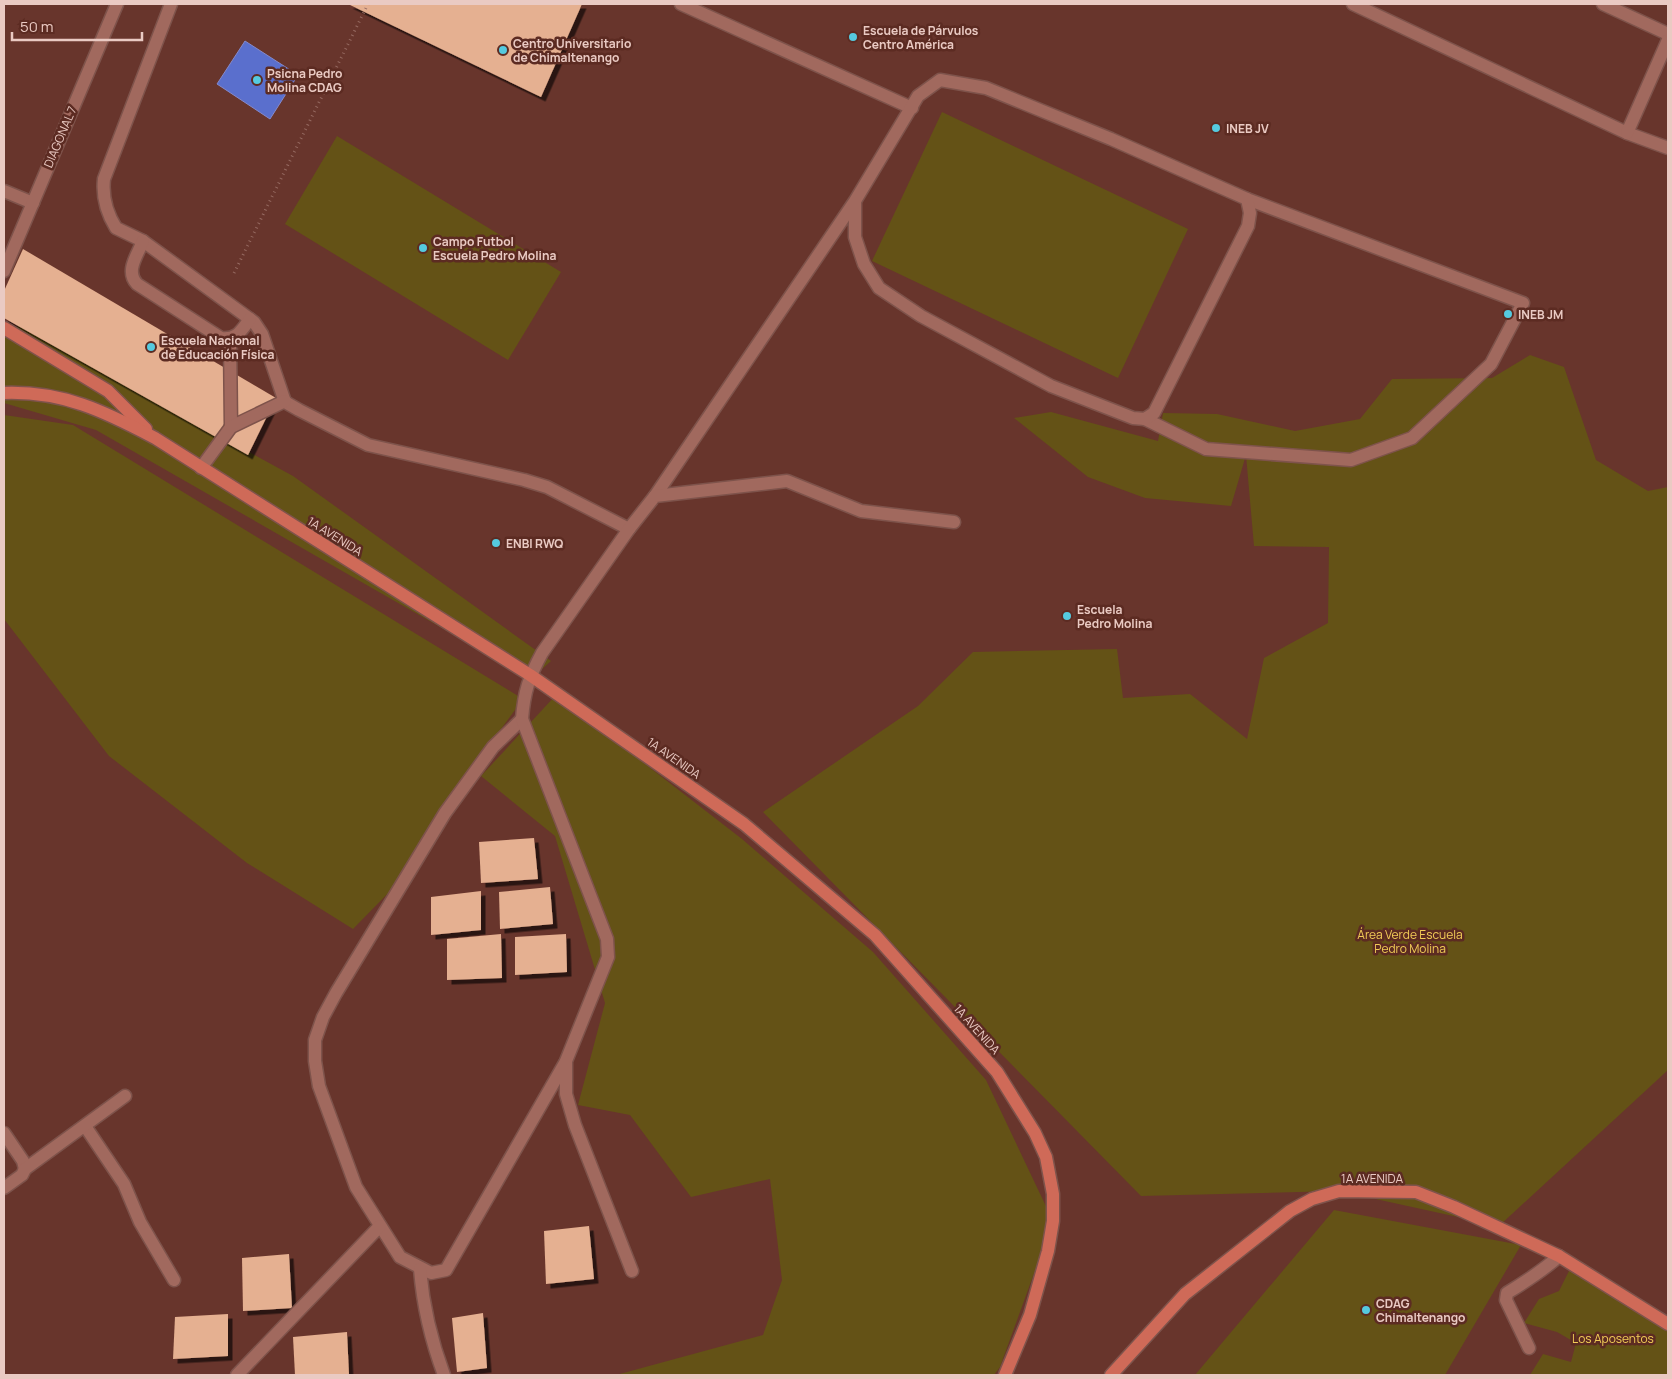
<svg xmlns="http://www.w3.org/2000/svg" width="1672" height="1379" font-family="Manrope,sans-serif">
<defs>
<filter id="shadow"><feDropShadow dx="4.5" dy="4.5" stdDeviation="0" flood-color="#0009"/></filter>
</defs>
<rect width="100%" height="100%" fill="#68352c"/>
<g fill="#645216">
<polygon points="942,112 1188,229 1118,378 872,261"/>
<polygon points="337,136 561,272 508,360 285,224"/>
<polygon points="18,326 293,476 551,661 531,679 96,430 4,403 4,336"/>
<polygon points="1530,355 1564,367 1596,460 1648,491 1668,487 1668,1070 1499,1226 1339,1191 1141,1196 763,812 918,706 973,652 1117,649 1123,698 1190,694 1247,739 1264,658 1328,623 1329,547 1254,546 1246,455 1231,506 1145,498 1088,477 1014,418 1051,412 1158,441 1163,413 1217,414 1295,431 1360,419 1392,379 1492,378"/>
<polygon points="4,415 73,425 523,699 456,791 400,881 353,929 247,863 109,756 4,619"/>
<polygon points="556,695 742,839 873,952 986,1080 1053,1221 1000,1367 994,1375 616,1375 763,1335 782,1280 770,1179 691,1197 630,1115 578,1105 605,1003 555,836 481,776"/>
<polygon points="1334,1210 1521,1245 1445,1375 1195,1375"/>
<polygon points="1571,1267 1668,1328 1668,1375 1530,1375 1543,1354 1571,1362 1576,1343 1557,1332 1524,1323 1539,1299 1559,1291"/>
</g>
<polygon fill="#5a6fcd" stroke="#858aca" points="245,41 298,75 270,119 217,84"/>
<g fill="#e5b091" filter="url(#shadow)">
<polygon points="348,4 582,4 541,97"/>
<polygon points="23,249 276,398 248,455 4,318 4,291"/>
<polygon points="534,838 538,879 481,883 479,842"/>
<polygon points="550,887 553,924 500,929 499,892"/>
<polygon points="481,891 481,930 431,935 431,897"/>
<polygon points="501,934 502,978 447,980 447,939"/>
<polygon points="566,934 567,972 515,975 515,937"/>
<polygon points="589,1226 594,1279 546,1284 544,1231"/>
<polygon points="289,1254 292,1308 243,1311 242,1258"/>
<polygon points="483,1313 487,1368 457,1372 452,1318"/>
<polygon points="228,1314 228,1356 173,1359 175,1317"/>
<polygon points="347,1332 349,1375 295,1375 293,1337"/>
</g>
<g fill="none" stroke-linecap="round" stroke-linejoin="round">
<g stroke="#7e534b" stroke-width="15">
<g id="minor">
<path d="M171,4L104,179C102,197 106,212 116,228L143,241L254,322L262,334L285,402L299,410L368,445L524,480L547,487L629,529"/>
<polyline points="681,4 912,108"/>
<polyline points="1353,4 1627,133 1668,148"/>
<polyline points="1603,4 1668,34"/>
<polyline points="1627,133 1668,40"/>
<polyline points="4,191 33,203"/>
<path d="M143,241C137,256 125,271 137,284L221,338C237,340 241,331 250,319"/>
<polyline points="4,271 117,4"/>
<polyline points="230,339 231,427"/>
<polyline points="1145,419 1206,449 1351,460 1412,438 1491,364 1523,303 1247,199"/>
<polyline points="201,468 231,427 285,401"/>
<polyline points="655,496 855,201 918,96 940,80 986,88 1111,139 1247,199 1250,213 1248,226 1154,413 1145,419 1133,418 1051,386 921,316 879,288 864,264 855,237 855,201"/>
<polyline points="522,719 493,747 445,813 336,993 323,1017 315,1040 315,1061 319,1086 356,1187 400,1257 431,1273 446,1270 565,1063"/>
<polyline points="85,1126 124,1184 140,1222 174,1280"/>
<polyline points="4,1133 23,1161 25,1169"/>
<polyline points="4,1188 22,1175 25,1169 125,1096"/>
<path d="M420,1269C423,1307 431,1340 444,1375"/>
<path d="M632,1271L575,1125L566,1094V1061L608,957L607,939L522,719C524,692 529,677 542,653L629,529L655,496L787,481L861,511L954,522"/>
<path d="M1529,1348L1506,1300L1507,1293C1525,1282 1544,1270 1559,1256"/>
<polyline points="237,1375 380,1226"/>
</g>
</g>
<g stroke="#7e534b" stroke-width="15">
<g id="major">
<polyline points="4,328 108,391 146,429"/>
<path d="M4,393C63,391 104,411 155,438L530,675L744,824L875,935L997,1072L1035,1133L1046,1157L1053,1194V1221L1048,1251L1030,1315L1005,1375"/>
<polyline points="1111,1375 1185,1294 1290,1211 1312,1199 1339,1191 1416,1192 1454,1207 1559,1256 1668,1324"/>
</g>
</g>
<polyline stroke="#956960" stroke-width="3" stroke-dasharray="1 4" stroke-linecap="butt" points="234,273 368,4"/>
<use href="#minor" stroke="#a1695e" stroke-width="12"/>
<use href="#major" stroke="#cf6a58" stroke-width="12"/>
</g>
<g fill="#55cadf" stroke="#5c2b22" stroke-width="2">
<circle cx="853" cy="37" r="5"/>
<circle cx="503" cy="50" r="5"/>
<circle cx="257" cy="80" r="5"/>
<circle cx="1216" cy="128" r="5"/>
<circle cx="423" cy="248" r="5"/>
<circle cx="1508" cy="314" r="5"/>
<circle cx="151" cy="347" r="5"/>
<circle cx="496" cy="543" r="5"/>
<circle cx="1067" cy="616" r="5"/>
<circle cx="1366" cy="1310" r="5"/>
</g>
<g text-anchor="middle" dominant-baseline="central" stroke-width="5" stroke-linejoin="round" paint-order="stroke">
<g font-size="12" font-weight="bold" fill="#eacac3" stroke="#5c2b22" text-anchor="start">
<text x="863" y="30">Escuela de Párvulos<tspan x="863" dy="14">Centro América</tspan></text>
<text x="513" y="43">Centro Universitario<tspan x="513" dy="14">de Chimaltenango</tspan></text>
<text x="267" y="73">Psicna Pedro<tspan x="267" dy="14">Molina CDAG</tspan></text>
<text x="1226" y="128">INEB JV</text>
<text x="433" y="241">Campo Futbol<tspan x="433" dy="14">Escuela Pedro Molina</tspan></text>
<text x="1518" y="314">INEB JM</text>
<text x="161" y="340">Escuela Nacional<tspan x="161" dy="14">de Educación Física</tspan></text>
<text x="506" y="543">ENBI RWQ</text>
<text x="1077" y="609">Escuela<tspan x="1077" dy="14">Pedro Molina</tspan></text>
<text x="1376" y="1303">CDAG<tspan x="1376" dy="14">Chimaltenango</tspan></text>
</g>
<g font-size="12" fill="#eacac3" stroke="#5c2b22">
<text transform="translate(60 137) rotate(-67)">DIAGONAL 7</text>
<text transform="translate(335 536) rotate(32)">1A AVENIDA</text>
<text transform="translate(674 758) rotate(35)">1A AVENIDA</text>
<text transform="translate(977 1029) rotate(48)">1A AVENIDA</text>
<text x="1372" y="1178">1A AVENIDA</text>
</g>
<g font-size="12" fill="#f2cd57" stroke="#5c2b22">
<text x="1410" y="934">Área Verde Escuela<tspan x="1410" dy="14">Pedro Molina</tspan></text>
<text x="1613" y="1338">Los Aposentos</text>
</g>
</g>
<rect width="1672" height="1379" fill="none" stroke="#eacac3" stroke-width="10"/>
<path d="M12 32v8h130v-8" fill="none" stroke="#eacac3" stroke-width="2.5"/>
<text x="20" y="32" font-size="15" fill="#eacac3" stroke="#5c2b22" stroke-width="4" paint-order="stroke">50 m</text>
</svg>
